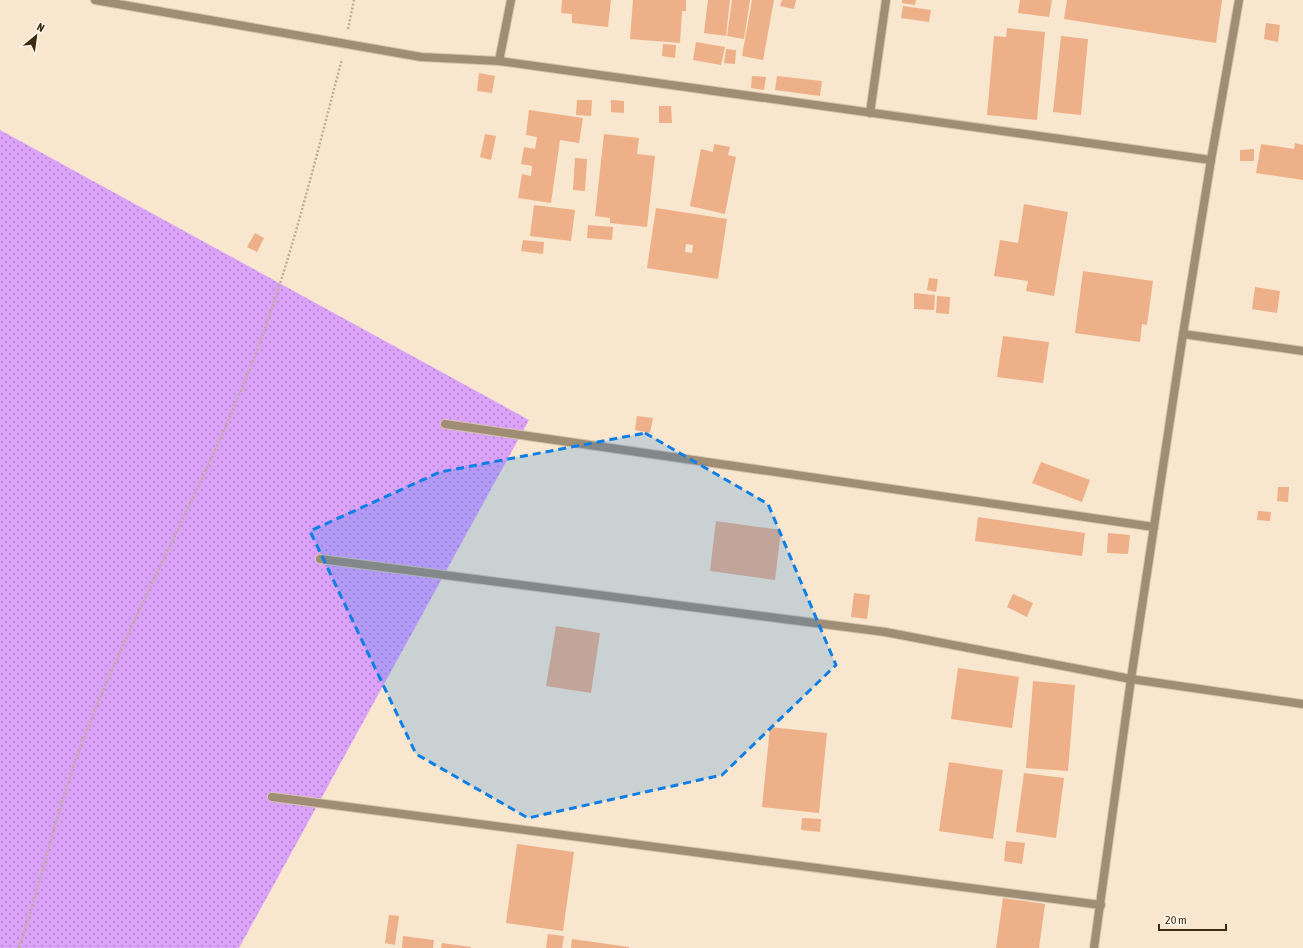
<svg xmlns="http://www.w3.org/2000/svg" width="1303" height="948" font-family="'Asap Condensed',sans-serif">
<defs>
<pattern id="grass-dots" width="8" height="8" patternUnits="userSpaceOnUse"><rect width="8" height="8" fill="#dba2fa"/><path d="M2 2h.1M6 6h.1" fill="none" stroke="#b384c9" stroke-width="1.8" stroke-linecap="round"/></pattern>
</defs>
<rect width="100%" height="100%" fill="#f8e6cf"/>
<polygon fill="url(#grass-dots)" points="0,130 529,420 239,948 0,948"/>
<g fill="#eeb088" fill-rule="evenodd">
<polygon points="562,0 611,0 608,27 572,23 572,14 561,13"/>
<polygon points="633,0 686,0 686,11 682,11 680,43 630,39"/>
<polygon points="708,0 730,0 726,36 704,33"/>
<polygon points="732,0 750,0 744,39 727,36"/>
<polygon points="752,0 774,0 763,60 742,56"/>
<polygon points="782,0 796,0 794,9 780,6"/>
<polygon points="902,0 916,0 915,5 902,3"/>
<polygon points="1020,0 1052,0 1049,17 1018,13"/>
<polygon points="1067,0 1222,0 1216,43 1064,19"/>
<polygon points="903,6 931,10 929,22 901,18"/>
<polygon points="1266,23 1280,25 1278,42 1264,39"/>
<polygon points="1007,28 1045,32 1037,120 987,115 994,36 1006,37"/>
<polygon points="1061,36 1088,39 1081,115 1053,112"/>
<polygon points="696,42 725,47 721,65 693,60"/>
<polygon points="663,44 676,45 675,58 662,56"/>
<polygon points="726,49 736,50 735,64 724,63"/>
<polygon points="479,73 495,76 492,93 477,91"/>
<polygon points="752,76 766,77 764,90 751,88"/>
<polygon points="777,76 822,81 820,96 775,90"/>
<polygon points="577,100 592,100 591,116 576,115"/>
<polygon points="611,100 624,101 624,113 611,112"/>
<polygon points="659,106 671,106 672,123 659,123"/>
<polygon points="529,110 583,118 579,143 560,140 551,203 518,198 522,174 531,176 532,166 521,164 524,147 535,149 537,137 526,135"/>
<polygon points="485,134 496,136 491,160 480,157"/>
<polygon points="604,134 639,138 637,154 655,156 647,227 610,223 610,218 595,216"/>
<polygon points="1295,143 1303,145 1303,180 1256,173 1261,144 1294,149"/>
<polygon points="714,144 730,147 728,155 736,157 725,214 690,206 701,149 713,152"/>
<polygon points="1254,149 1254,161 1240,161 1240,150"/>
<polygon points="575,158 587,159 585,191 573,190"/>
<polygon points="1024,204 1068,212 1054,296 1026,291 1028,281 994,276 1000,240 1018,243"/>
<polygon points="534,205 575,210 571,241 530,236"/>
<path d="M656,208L727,219L718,279L647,268ZM686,244L693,245L692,253L685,252Z"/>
<polygon points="588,225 613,227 612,240 587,238"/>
<polygon points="255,233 264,238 257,252 247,247"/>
<polygon points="523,240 544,242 543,254 521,251"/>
<polygon points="1083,271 1153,281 1147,325 1142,324 1140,342 1075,333"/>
<polygon points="929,278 938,279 936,292 927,290"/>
<polygon points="1255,287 1280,291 1277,313 1252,309"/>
<polygon points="914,293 935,295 934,310 914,309"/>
<polygon points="937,296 950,297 949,314 936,313"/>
<polygon points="1003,336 1049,342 1043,383 997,377"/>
<polygon points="637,416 653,418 650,433 635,430"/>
<polygon points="1041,462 1090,480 1082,502 1032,483"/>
<polygon points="1278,487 1289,487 1288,502 1277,501"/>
<polygon points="1258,511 1271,512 1270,521 1257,520"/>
<polygon points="978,517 1085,533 1082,556 975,541"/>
<polygon points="716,521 781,530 775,580 710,571"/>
<polygon points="1108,533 1130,535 1128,554 1107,553"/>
<polygon points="854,593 870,595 867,619 851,617"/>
<polygon points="1013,594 1033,603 1027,617 1007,607"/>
<polygon points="556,626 600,633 591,693 546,686"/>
<polygon points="958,668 1019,677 1012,728 951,719"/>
<polygon points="1033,681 1075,685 1068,771 1026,768"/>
<polygon points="770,727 827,733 819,813 762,807"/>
<polygon points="949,762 1003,770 993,839 939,831"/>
<polygon points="1024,773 1064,778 1056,838 1016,832"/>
<polygon points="802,818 821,819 820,832 801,830"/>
<polygon points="1006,841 1025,843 1022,864 1004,861"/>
<polygon points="517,844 574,852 563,931 506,923"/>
<polygon points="1003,898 1045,904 1039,948 996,948"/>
<polygon points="389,915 399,916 395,945 385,943"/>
<polygon points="548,934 564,936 562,948 546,948"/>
<polygon points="403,936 434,940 433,948 402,948"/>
<polygon points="572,939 629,947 629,948 571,948"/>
<polygon points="442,943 471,947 471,948 441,948"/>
</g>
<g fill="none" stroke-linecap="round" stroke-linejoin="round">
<g stroke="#d6c4ad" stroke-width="10">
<g id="minor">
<polyline points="95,0 421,57 499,61 1211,160"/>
<polyline points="499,61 511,0"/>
<polyline points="870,113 886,0"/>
<polyline points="1183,334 1303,351"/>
<polyline points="445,424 1154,527"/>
<polyline points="320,559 885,632 1131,679 1303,704"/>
<polyline points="272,797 1101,905"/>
<polyline points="1094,948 1131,679 1183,334 1211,160 1239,0"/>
</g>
</g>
<g stroke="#bfae96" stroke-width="2.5" stroke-dasharray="2 2" stroke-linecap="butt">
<polyline points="348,29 354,0"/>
<path d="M19,948C41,882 56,813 80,748C127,623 194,506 244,383C287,279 313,168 342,59"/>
</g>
<use href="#minor" stroke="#a08d75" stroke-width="8"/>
</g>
<path fill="#0d7ee5" fill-opacity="0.2" stroke="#0d7ee5" stroke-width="3" stroke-dasharray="8 5" stroke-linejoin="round" d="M645,433L768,504L836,665L722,775L528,818L416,754L310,531L440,472Z"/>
<g transform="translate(36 36) rotate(29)" stroke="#fef5e9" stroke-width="3" paint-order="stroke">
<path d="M0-3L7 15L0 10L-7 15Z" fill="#3b2a12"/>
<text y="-6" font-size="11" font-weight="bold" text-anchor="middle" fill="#3b2a12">N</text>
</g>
<path d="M1159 924v6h67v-6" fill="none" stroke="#3b2a12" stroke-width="2"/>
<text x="1165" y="924" font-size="12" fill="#3b2a12" stroke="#fef5e9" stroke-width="3" paint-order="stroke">20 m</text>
</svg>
